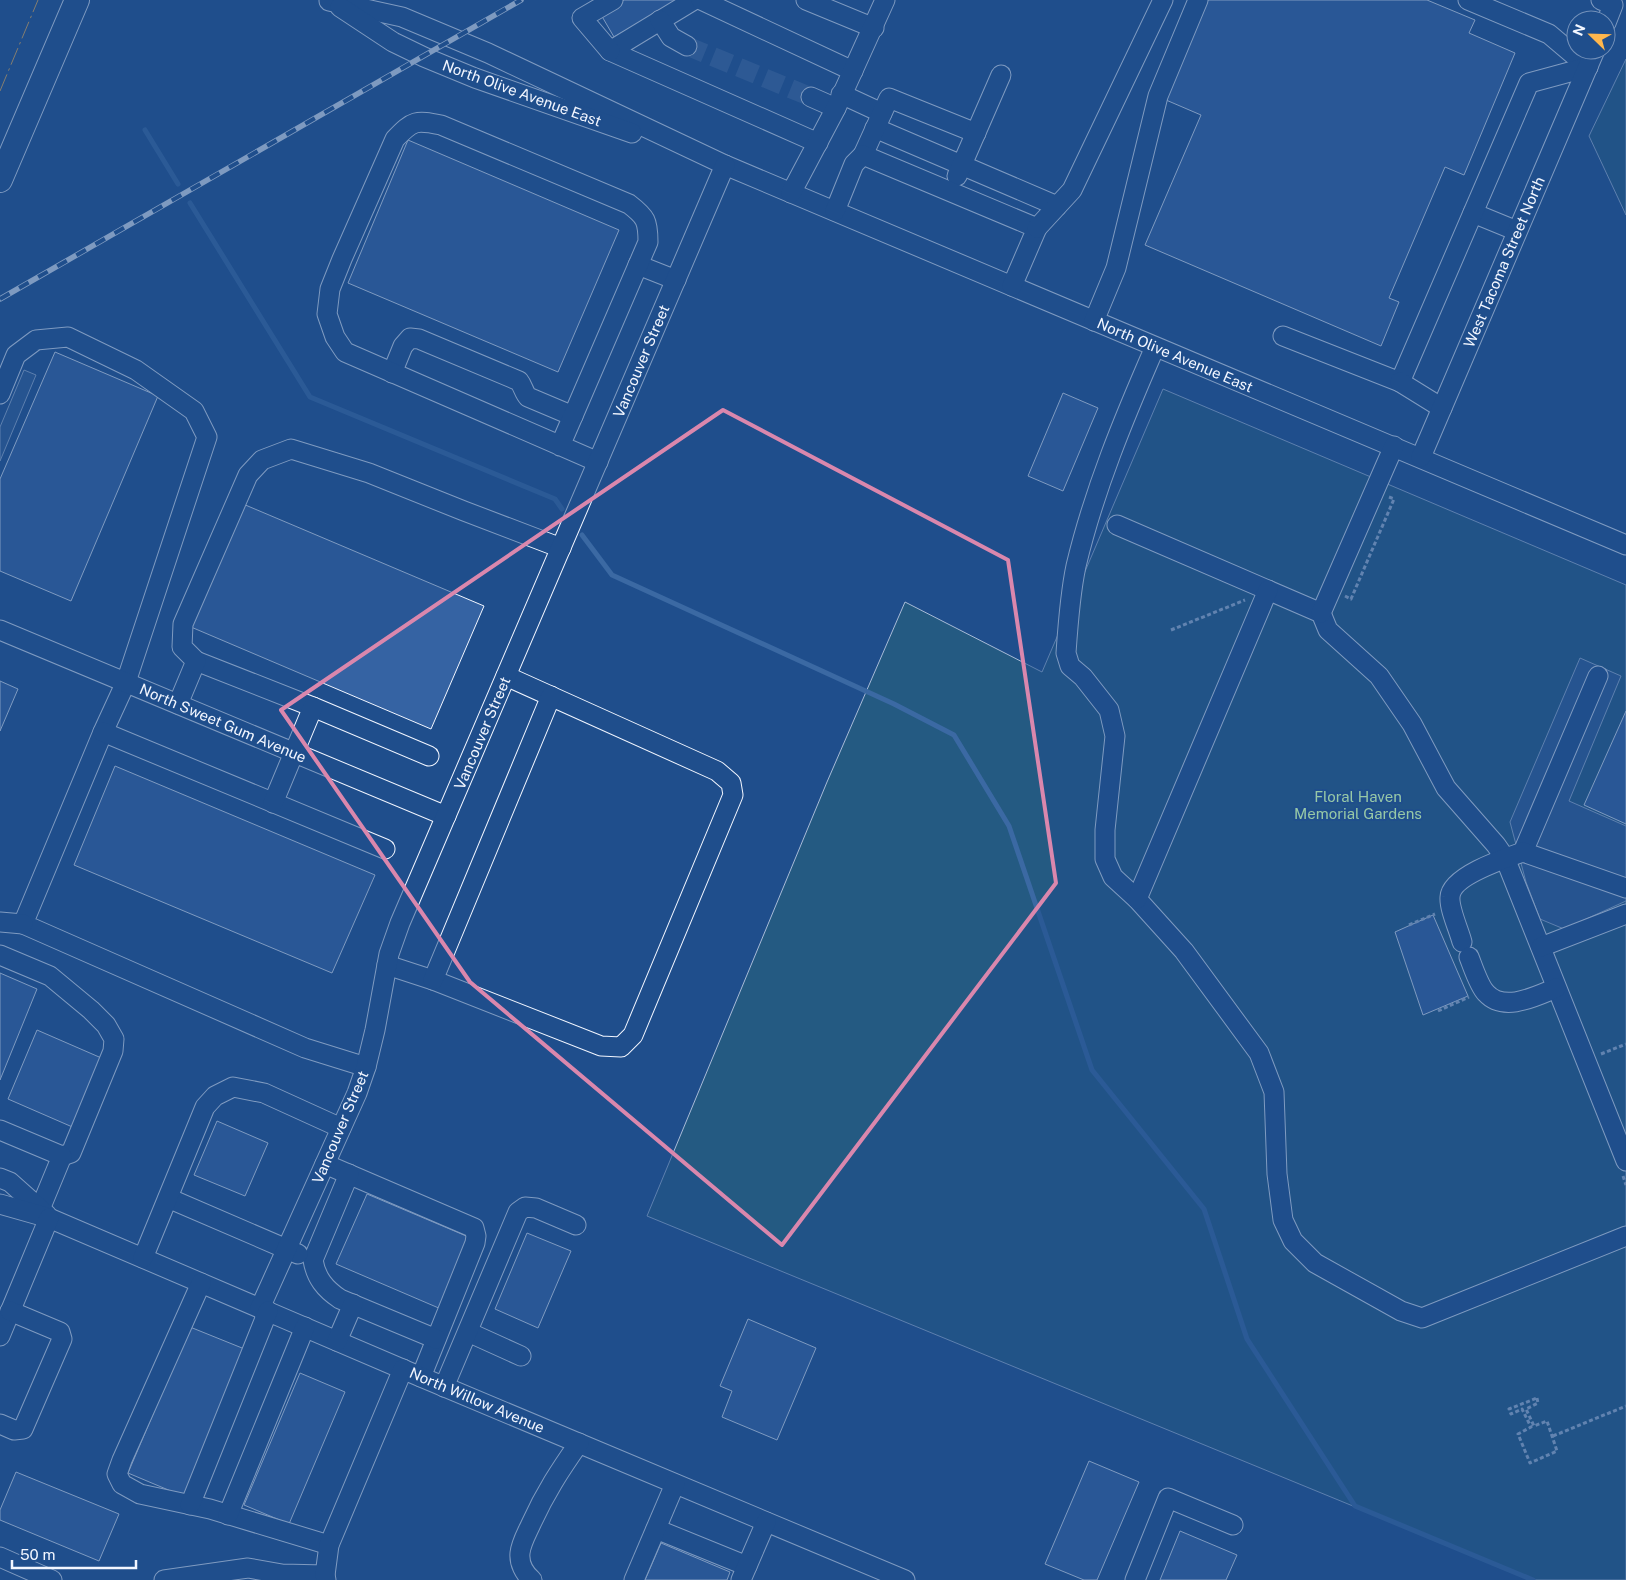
<svg xmlns="http://www.w3.org/2000/svg" width="1626" height="1580" font-family="'Public Sans',sans-serif">
<rect width="100%" height="100%" fill="#1f4e8c"/>
<g fill="#245a82" stroke="#a8bbd7">
<polygon points="1626,59 1626,215 1589,136"/>
<polygon points="1163,389 1626,585 1626,1580 1533,1580 647,1216 827,782 905,602 1042,672"/>
</g>
<g fill="#305b95" stroke="#a8bbd7">
<polygon points="24,370 36,375 0,461 0,427"/>
<polygon points="1580,658 1621,676 1569,801 1626,826 1626,901 1564,929 1540,919 1526,882 1510,822"/>
</g>
<g fill="none" stroke-linecap="round" stroke-linejoin="round">
<g stroke="#3b69a3" stroke-width="5">
<polyline points="145,130 178,184"/>
<polyline points="190,203 310,397 555,499 562,509"/>
<polyline points="582,535 612,575 894,704 954,735 1009,826 1092,1070 1204,1209 1247,1339 1355,1506 1533,1580"/>
</g>
</g>
<g fill="#3563a3" stroke="#f2f6ff">
<polygon points="624,0 679,0 614,37 600,13"/>
<polygon points="1208,0 1427,0 1475,20 1469,33 1515,53 1464,175 1445,167 1389,298 1399,302 1381,346 1145,245 1201,115 1166,100"/>
<polygon points="408,140 619,230 558,372 348,283"/>
<polygon points="55,352 158,396 71,601 0,571 0,479"/>
<polygon points="1063,393 1098,408 1063,491 1028,476"/>
<polygon points="243,504 484,606 431,729 191,627"/>
<polygon points="0,681 18,689 0,731"/>
<polygon points="1626,711 1626,824 1584,805"/>
<polygon points="115,766 375,875 332,973 74,865"/>
<polygon points="1433,915 1468,996 1423,1015 1395,932"/>
<polygon points="0,973 37,989 0,1080"/>
<polygon points="37,1030 106,1060 77,1129 8,1099"/>
<polygon points="217,1121 268,1143 245,1196 194,1175"/>
<polygon points="367,1194 471,1238 441,1309 336,1264"/>
<polygon points="527,1233 571,1251 538,1328 495,1309"/>
<polygon points="748,1319 816,1348 777,1440 722,1417 732,1391 720,1386"/>
<polygon points="190,1327 247,1350 185,1497 128,1473"/>
<polygon points="300,1373 345,1392 289,1524 244,1505"/>
<polygon points="1089,1461 1139,1482 1097,1580 1084,1580 1045,1564"/>
<polygon points="16,1472 119,1514 99,1561 0,1520 0,1510"/>
<polygon points="1180,1531 1237,1555 1226,1580 1160,1580"/>
<polygon points="661,1543 730,1572 727,1580 645,1580"/>
</g>
<g fill="none" stroke-linecap="round" stroke-linejoin="round">
<polyline stroke="#3f679d" stroke-width="19" stroke-dasharray="19 9" stroke-linecap="butt" points="687,46 811,97"/>
<g stroke="#f2f6ff" stroke-width="21">
<g id="minor">
<polyline points="694,0 610,51 818,143"/>
<polyline points="701,0 853,71"/>
<polyline points="806,0 874,28"/>
<polyline points="1468,0 1549,34 1588,67"/>
<polyline points="1601,0 1613,5 1606,23"/>
<polyline points="329,1 402,17 488,53 725,165 1626,545"/>
<polyline points="340,7 393,42 424,57 475,78 632,133"/>
<polyline points="660,20 671,37 687,46"/>
<polyline points="610,51 582,18 613,0"/>
<polyline points="841,94 882,113"/>
<polyline points="811,97 836,108"/>
<polyline points="875,128 1057,206"/>
<polyline points="863,155 889,98 976,133"/>
<polyline points="957,176 1001,75"/>
<polyline points="791,193 836,108 885,0"/>
<polyline points="835,211 854,164 863,155 1037,228 1012,286"/>
<polyline points="1473,213 1517,231"/>
<polyline points="1037,228 1072,190 1163,0"/>
<polyline points="638,265 676,280"/>
<polyline points="1094,321 1116,268 1158,96 1198,0"/>
<polyline points="1283,336 1400,382 1529,83 1588,67"/>
<path d="M1155,347C1124,418 1094,490 1076,566C1070,594 1068,624 1066,653L1070,666L1083,677L1109,710L1115,736L1105,830V859L1113,877L1137,899L1184,951L1259,1053L1274,1092L1277,1174L1283,1220L1293,1241L1315,1263L1401,1311L1422,1318L1626,1236"/>
<path d="M392,373L403,346L410,338L419,339L519,381C523,386 524,393 528,397L573,416"/>
<polyline points="1400,382 1442,408"/>
<polyline points="0,394 16,355 36,340 68,337 136,370 194,411 207,437 126,682 103,732 23,924 305,1048 366,1067"/>
<path d="M560,446L648,242C648,221 646,217 629,204L441,125C416,120 413,120 395,139L342,259L330,289L327,314L335,337L345,352L598,462"/>
<polyline points="1421,457 1595,50"/>
<polyline points="1117,525 1321,613 1328,630 1379,676 1412,724 1446,788 1496,845 1505,858 1626,1161"/>
<polyline points="1321,613 1394,446"/>
<polyline points="0,630 446,816"/>
<polyline points="196,661 313,707 429,756"/>
<polyline points="178,704 196,661 182,647 183,624 248,475 262,460 291,449 369,473 464,511 561,548"/>
<polyline points="103,732 385,849"/>
<polyline points="273,803 313,707"/>
<polyline points="1523,852 1598,676"/>
<polyline points="1137,899 1268,590"/>
<polyline points="0,922 23,924"/>
<path d="M1462,942C1459,930 1449,909 1450,897C1451,876 1506,858 1523,852L1626,888"/>
<polyline points="1541,947 1626,914"/>
<polyline points="0,955 50,976 91,1010 106,1025 114,1039 113,1051 71,1153 62,1156"/>
<path d="M1469,957C1473,967 1479,986 1486,993C1504,1013 1536,996 1556,988"/>
<polyline points="387,965 433,980 601,1046 621,1047 633,1035 733,795 731,783 717,771 506,676"/>
<polyline points="433,980 551,696"/>
<polyline points="0,1130 62,1156 38,1214"/>
<polyline points="325,1164 474,1228 476,1236 475,1243 421,1377"/>
<path d="M349,1174L313,1260C316,1278 325,1289 340,1299L436,1339"/>
<polyline points="0,1178 10,1182 47,1215"/>
<polyline points="168,1198 298,1254"/>
<polyline points="0,1204 49,1218 421,1377 905,1580"/>
<polyline points="143,1258 205,1107 215,1096 233,1087 264,1093 341,1128"/>
<polyline points="201,1283 122,1460 117,1474 122,1484 140,1494 210,1509 329,1545"/>
<polyline points="260,1308 357,1093 366,1067 375,1030 389,954 400,923 725,165"/>
<polyline points="468,1332 521,1356"/>
<polyline points="0,1336 49,1218"/>
<polyline points="337,1341 353,1304"/>
<polyline points="444,1387 518,1212 525,1207 536,1208 576,1225"/>
<polyline points="0,1424 14,1430 23,1429 62,1339 60,1332 10,1311"/>
<polyline points="190,1505 268,1311"/>
<polyline points="228,1515 305,1327"/>
<polyline points="656,1529 747,1566"/>
<polyline points="0,1557 52,1580"/>
<polyline points="164,1580 248,1568 282,1574 325,1575"/>
<polyline points="326,1580 325,1575 329,1545 403,1369"/>
<path d="M532,1580C524,1573 519,1563 520,1553C521,1543 527,1533 531,1524C545,1493 560,1470 579,1443"/>
<polyline points="634,1580 675,1484"/>
<polyline points="741,1580 766,1522"/>
<polyline points="1135,1580 1168,1498 1233,1525"/>
</g>
</g>
<g stroke="#f2f6ff" stroke-width="26">
<polyline id="major" points="0,180 77,0"/>
</g>
<g stroke="#b3c4dc" stroke-width="3" stroke-dasharray="4 2.5" stroke-linecap="butt">
<polyline points="1345,596 1351,599 1394,499 1389,497"/>
<polyline points="1171,630 1245,600"/>
<polyline points="1409,925 1435,914"/>
<polyline points="1438,1011 1469,997"/>
<polyline points="1601,1054 1626,1044"/>
<polyline points="1623,1176 1626,1185"/>
<polygon points="1537,1398 1538,1403 1526,1409 1534,1426 1547,1421 1557,1451 1530,1463 1518,1434 1531,1427 1522,1409 1511,1414 1509,1409"/>
<polyline points="1553,1436 1626,1406"/>
</g>
<use href="#minor" stroke="#1f4e8c" stroke-width="19"/>
<use href="#major" stroke="#1f4e8c" stroke-width="24"/>
<g stroke="#f2f6ff" stroke-width="5.5">
<polyline id="rail" points="0,299 521,0"/>
</g>
<use href="#rail" stroke="#1f4e8c" stroke-width="4" stroke-dasharray="11" stroke-linecap="butt"/>
<polyline stroke="#ffb74d" stroke-width="1" stroke-dasharray="18 4 2.5 4" stroke-linecap="butt" points="0,91 38,0"/>
</g>
<path d="M0 0H1626V1580H0ZM723,410L1008,560L1056,883L782,1245L470,982L281,710Z" fill="#1f4e8c" fill-opacity=".55" fill-rule="evenodd"/>
<path fill="none" stroke="#da87ad" stroke-width="4" stroke-linejoin="round" d="M723,410L1008,560L1056,883L782,1245L470,982L281,710Z"/>
<g text-anchor="middle" dominant-baseline="central" stroke-width="4" stroke-linejoin="round" paint-order="stroke">
<g font-size="15" fill="#f2f6ff" stroke="#1f4e8c">
<text transform="translate(522 93) rotate(20)">North Olive Avenue East</text>
<text transform="translate(1504 262) rotate(-67)">West Tacoma Street North</text>
<text transform="translate(1175 355) rotate(23)">North Olive Avenue East</text>
<text transform="translate(641 361) rotate(-67)">Vancouver Street</text>
<text transform="translate(223 723) rotate(23)">North Sweet Gum Avenue</text>
<text transform="translate(482 733) rotate(-67)">Vancouver Street</text>
<text transform="translate(340 1127) rotate(-67)">Vancouver Street</text>
<text transform="translate(477 1400) rotate(23)">North Willow Avenue</text>
</g>
<g font-size="15" fill="#97c8a6" stroke="#1f4e8c">
<text x="1358" y="796">Floral Haven<tspan x="1358" dy="17">Memorial Gardens</tspan></text>
</g>
</g>
<g transform="translate(1591 35) rotate(293)"><circle r="24" fill="#1f4e8c" stroke="#7391ba"/>
<path d="M0-4L9 19L0 12L-9 19Z" fill="#ffb74d"/>
<text y="-8" font-size="14" font-weight="bold" text-anchor="middle" fill="#f2f6ff">N</text>
</g>
<path d="M12 1560v8h124v-8" fill="none" stroke="#f2f6ff" stroke-width="2.5"/>
<text x="20" y="1560" font-size="15" fill="#f2f6ff" stroke="#1f4e8c" stroke-width="4" paint-order="stroke">50 m</text>
</svg>
